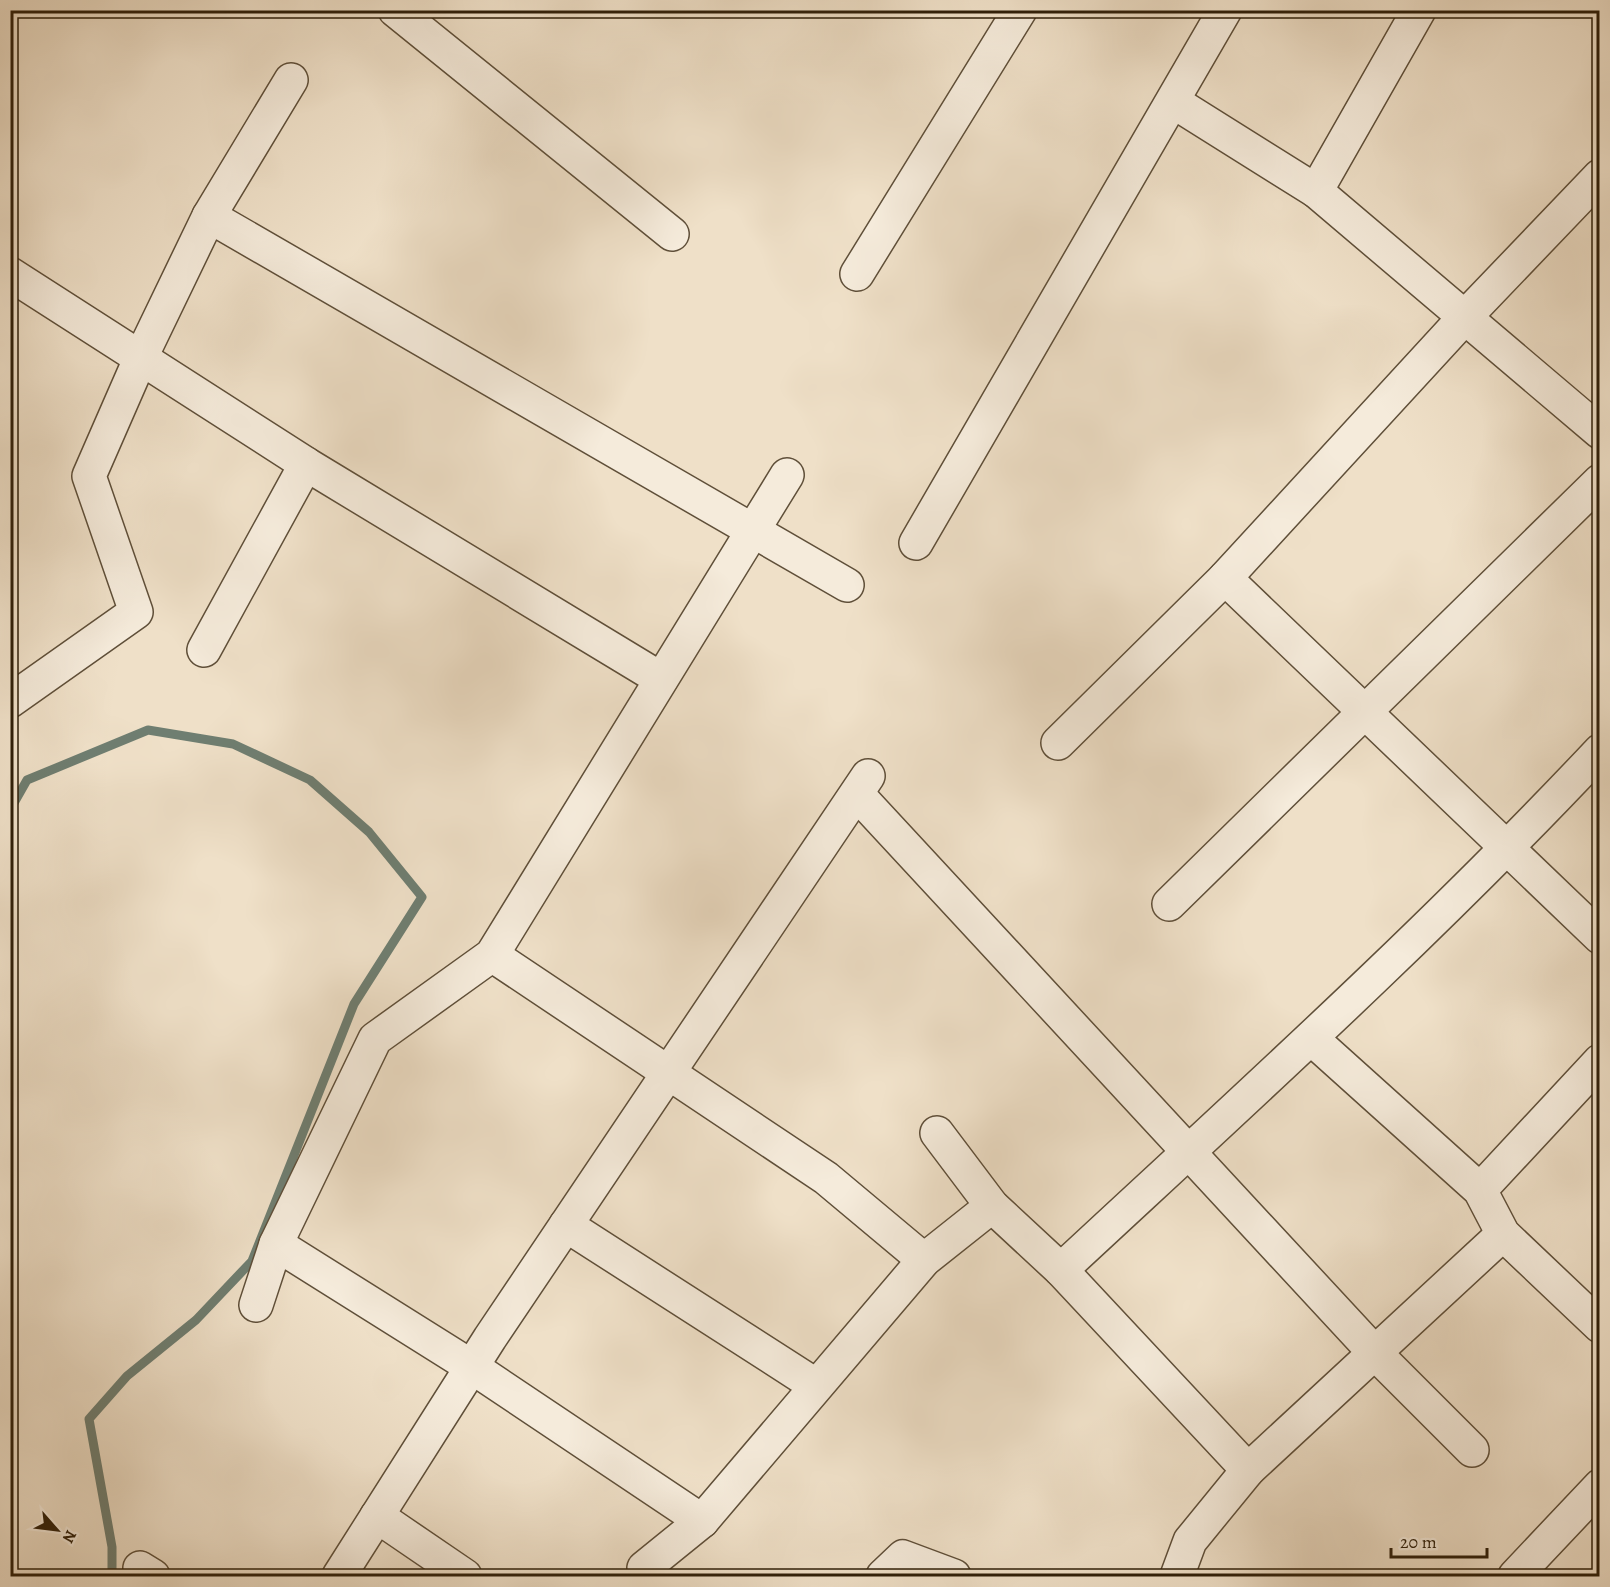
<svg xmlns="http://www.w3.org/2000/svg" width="1610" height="1587" font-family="Alegreya,serif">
<rect width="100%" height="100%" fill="#efe0c8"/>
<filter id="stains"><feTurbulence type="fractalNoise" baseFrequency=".00333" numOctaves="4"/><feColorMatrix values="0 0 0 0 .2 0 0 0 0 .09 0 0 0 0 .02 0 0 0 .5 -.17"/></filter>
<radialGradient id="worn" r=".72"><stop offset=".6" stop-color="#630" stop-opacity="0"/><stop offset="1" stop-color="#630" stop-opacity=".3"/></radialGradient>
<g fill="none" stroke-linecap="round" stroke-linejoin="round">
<polyline stroke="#6f7e71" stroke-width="9" points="10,810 27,780 148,730 233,744 310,780 369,832 422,897 354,1004 252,1261 196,1320 127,1376 89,1419 112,1547 112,1576"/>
<g stroke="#5f4f39" stroke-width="36">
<g id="minor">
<polyline points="395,10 672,234"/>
<polyline points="1174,102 1316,191 1600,432"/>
<polyline points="1316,191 1419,10"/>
<polyline points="209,216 847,585"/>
<polyline points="10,274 306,464 661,679"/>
<polyline points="857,274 1020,10"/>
<polyline points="916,543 1225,10"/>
<polyline points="1225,578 1600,937"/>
<polyline points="204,650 306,464"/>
<polyline points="10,701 136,612 89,476 141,357 209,216 291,80"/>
<polyline points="1058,743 1225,578 1465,317 1600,176"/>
<polyline points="857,794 1374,1352 1472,1450"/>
<polyline points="1169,904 1600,481"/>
<polyline points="492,955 826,1178 924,1260"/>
<polyline points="1311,1038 1480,1190 1503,1234 1600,1326"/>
<polyline points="937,1133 992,1206 1061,1270 1248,1470"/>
<polyline points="1480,1190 1600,1061"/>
<polyline points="566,1225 815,1385"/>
<polyline points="276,1244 472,1367 702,1521"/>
<path d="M1061,1270C1244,1100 1429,933 1600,751"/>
<polyline points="256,1305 276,1244 375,1039 492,955 787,475"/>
<polyline points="377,1516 465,1576"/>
<polyline points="140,1568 153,1576"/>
<polyline points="644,1568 702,1521 924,1260 992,1206"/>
<polyline points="339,1576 490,1338 868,776"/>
<polyline points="883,1576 903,1557 954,1576"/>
<polyline points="1177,1576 1190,1541 1248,1470 1503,1234"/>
<polyline points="1515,1576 1600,1486"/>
</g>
</g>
<use href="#minor" stroke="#f5ebdb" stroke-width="33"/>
</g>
<rect width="1610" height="1587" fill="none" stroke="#efe0c8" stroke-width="36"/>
<rect x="12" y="12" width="1586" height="1563" fill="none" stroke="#2f1f09" stroke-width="3"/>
<rect x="18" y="18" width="1574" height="1551" fill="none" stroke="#2f1f09" stroke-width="1.5"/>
<g transform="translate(57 1530) rotate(118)" stroke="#f5ebdb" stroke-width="4.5" paint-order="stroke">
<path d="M0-4.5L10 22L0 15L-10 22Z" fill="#2f1f09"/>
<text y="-9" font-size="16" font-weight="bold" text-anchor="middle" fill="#2f1f09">N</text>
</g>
<path d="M1391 1548v9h96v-9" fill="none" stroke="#2f1f09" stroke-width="3"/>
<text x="1400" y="1548" font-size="18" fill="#2f1f09" stroke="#f5ebdb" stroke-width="4.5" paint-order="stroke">20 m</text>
<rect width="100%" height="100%" filter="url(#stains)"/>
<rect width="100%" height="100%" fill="url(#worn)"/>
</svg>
